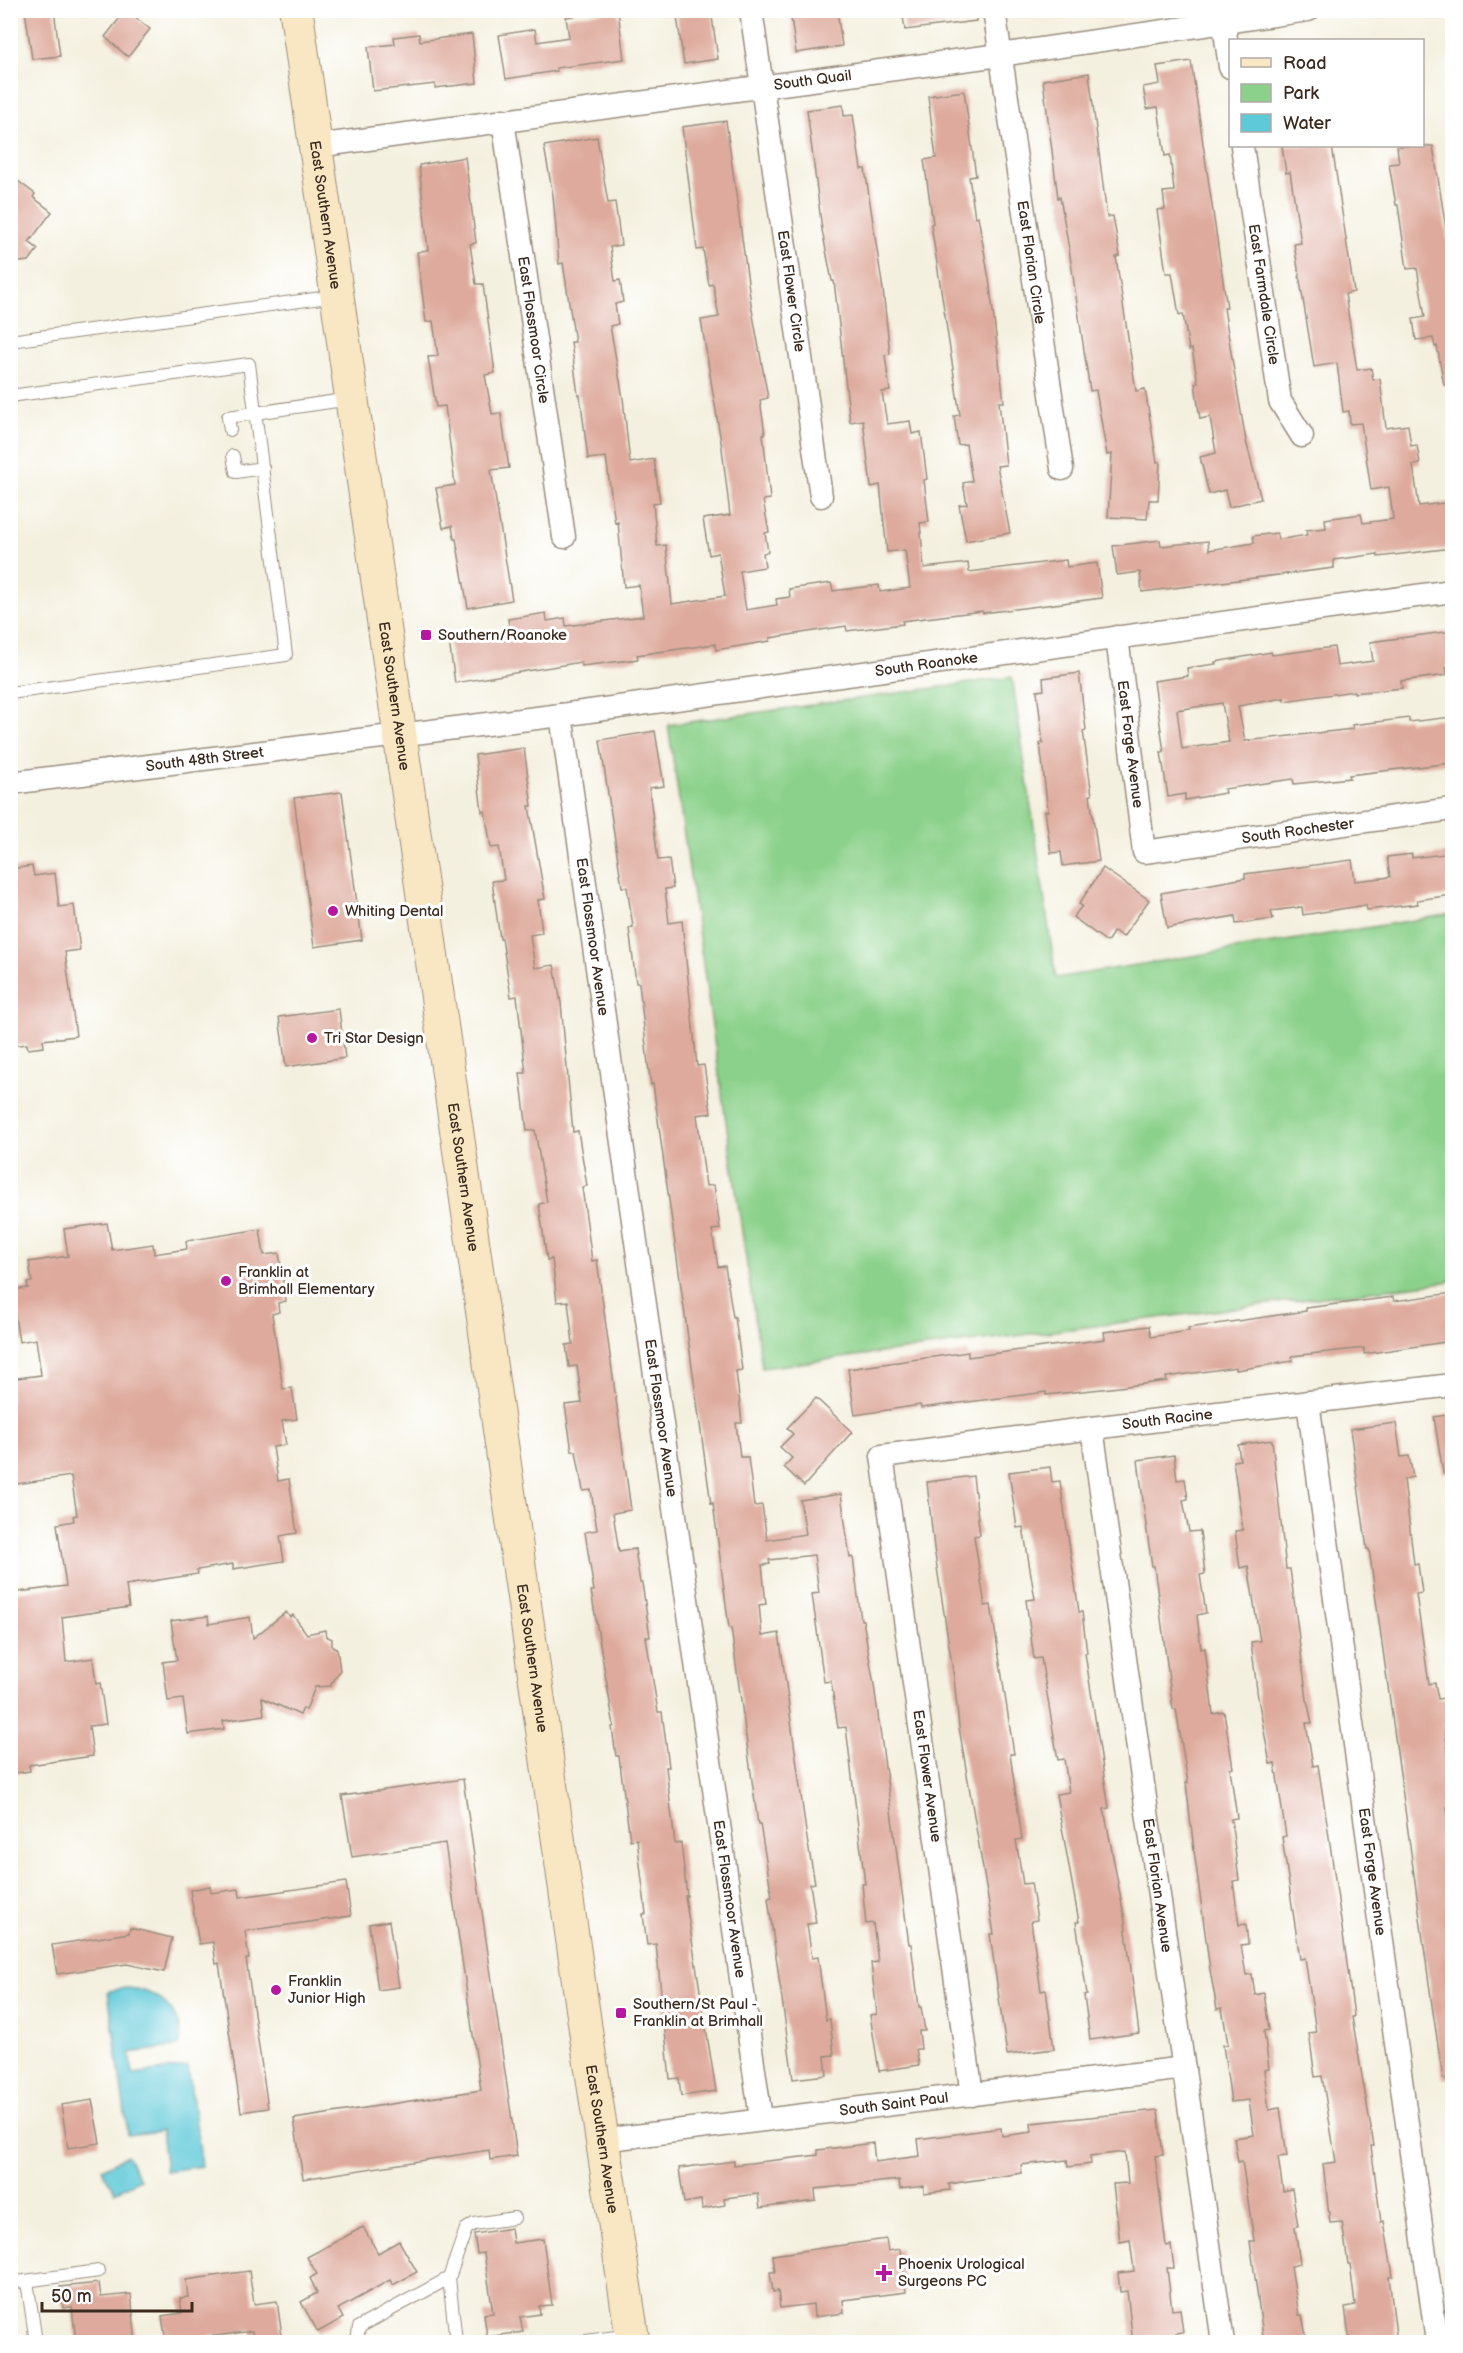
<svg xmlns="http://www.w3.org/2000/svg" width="1463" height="2353" font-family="'Balsamiq Sans',sans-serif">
<rect width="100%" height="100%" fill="#fff"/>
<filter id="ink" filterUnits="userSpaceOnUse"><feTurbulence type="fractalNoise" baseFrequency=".0167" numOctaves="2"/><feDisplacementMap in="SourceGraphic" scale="12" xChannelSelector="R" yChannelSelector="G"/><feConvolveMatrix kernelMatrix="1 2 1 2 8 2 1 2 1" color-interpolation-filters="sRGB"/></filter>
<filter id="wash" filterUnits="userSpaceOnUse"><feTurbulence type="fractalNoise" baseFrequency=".008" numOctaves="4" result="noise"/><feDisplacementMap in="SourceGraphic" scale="24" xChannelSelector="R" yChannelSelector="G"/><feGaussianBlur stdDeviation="1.35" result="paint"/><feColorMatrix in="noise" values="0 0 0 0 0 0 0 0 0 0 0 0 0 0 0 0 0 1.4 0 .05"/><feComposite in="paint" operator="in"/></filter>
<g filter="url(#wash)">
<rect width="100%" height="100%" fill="#f4f0df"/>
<polygon fill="#8cd18b" stroke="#647e54" stroke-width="1.5" points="1012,677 1056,978 1452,914 1452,1281 762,1368 668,725"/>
<g fill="#5ec9d8" stroke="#4c7a7b" stroke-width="1.5">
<path d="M126,1988C157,1989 185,2013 179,2046L130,2053L133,2074L188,2067L202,2166L166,2171L161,2131L128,2135L108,1991Z"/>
<polygon points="127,2155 140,2179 115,2192 102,2169"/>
</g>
<g id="blocks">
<g fill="#deaa9d" fill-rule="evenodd">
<polygon points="25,10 54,10 60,56 32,59"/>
<polygon points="126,10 150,29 128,57 105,37"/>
<polygon points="618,10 624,59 556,68 557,71 506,79 499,35 535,29 537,42 569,37 566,17"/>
<polygon points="676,10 711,10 718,59 684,64"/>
<polygon points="790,10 837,10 842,46 796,53"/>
<polygon points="902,10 976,10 976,21 905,30"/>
<polygon points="419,34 420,41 472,34 477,83 435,88 435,84 373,91 368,47 395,44 394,37"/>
<polygon points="1191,61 1227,308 1224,308 1235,377 1246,441 1261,499 1229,507 1225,490 1209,494 1200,457 1216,453 1210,417 1200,419 1195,383 1198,383 1192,349 1189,350 1183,314 1179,315 1172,273 1166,273 1157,210 1165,209 1163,192 1174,191 1170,155 1165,156 1158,107 1147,109 1143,87 1160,84 1157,66"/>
<polygon points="1089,73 1107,217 1113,216 1120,256 1116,257 1136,391 1145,389 1157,462 1160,462 1158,500 1149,500 1147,519 1108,517 1112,454 1107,455 1096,390 1090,391 1069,249 1060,197 1058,198 1043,80"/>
<polygon points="964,91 976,176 969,177 975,217 978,216 989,279 1004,402 999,402 1006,465 997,466 1010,533 966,541 959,505 967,504 963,483 972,481 966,444 958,445 954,416 960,415 931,224 933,223 924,160 936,158 928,96"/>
<polygon points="843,105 844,116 853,115 861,169 865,169 883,290 890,354 885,355 890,391 882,392 887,424 910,421 912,434 921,432 927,479 924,480 929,522 920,523 924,568 968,563 969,572 1066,560 1067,567 1097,563 1102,598 983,613 982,611 902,621 903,624 847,631 846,626 770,638 770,641 716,650 715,644 637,655 638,659 582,666 581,662 455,683 449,641 510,632 508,619 546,613 547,621 565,618 566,626 643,616 639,585 624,587 618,522 615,523 606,457 588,459 580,395 578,395 571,342 575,342 563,263 559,264 553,195 544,146 597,137 608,203 615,202 621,245 610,247 615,281 620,280 623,302 615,304 618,324 610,326 623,398 630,463 654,459 660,502 653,503 657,546 666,545 672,604 725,596 718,553 709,555 703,519 730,515 722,448 701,320 719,317 713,284 709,285 703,249 697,250 682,127 726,121 751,304 768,398 760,400 765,434 763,434 770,499 763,500 769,532 765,533 768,552 763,553 765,567 740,571 746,610 777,605 776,599 790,597 789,589 831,583 833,591 879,585 880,592 910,588 905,550 887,552 880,485 871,487 863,420 850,422 834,281 832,281 822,230 807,110"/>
<polygon points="1282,146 1332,146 1354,292 1345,294 1357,370 1371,368 1373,380 1380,379 1386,428 1408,425 1411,446 1417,445 1420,464 1413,465 1419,506 1452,502 1452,548 1378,557 1377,554 1334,560 1334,568 1142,592 1140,572 1117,575 1113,546 1160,540 1161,546 1208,541 1209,550 1254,543 1253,536 1277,533 1278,540 1307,535 1306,530 1326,528 1325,519 1361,514 1363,523 1393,519 1389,487 1371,490 1361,423 1350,424 1349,411 1343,412 1337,363 1314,367 1294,244 1301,243 1290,172 1286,173"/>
<polygon points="1397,146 1433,146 1452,267 1452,384 1444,385 1437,346 1435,347 1433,338 1416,340 1413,319 1425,317 1417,268 1407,269 1398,205 1396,205 1389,164 1399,163"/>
<polygon points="465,157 476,243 470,244 476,284 483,284 495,373 485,375 492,414 501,413 509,468 491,470 512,600 468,608 456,539 454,539 452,526 443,528 436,488 455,485 445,406 436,407 428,357 438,356 433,321 426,322 417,252 428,250 419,165"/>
<polygon points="10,175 35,194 33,197 52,212 29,242 38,249 29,261 10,263"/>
<path d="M1452,631V666L1446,667L1447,675L1401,681L1402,688L1354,693V691L1284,701V698L1238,706L1245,741L1353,729L1352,725L1409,718V722L1452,717V763L1349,775L1350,778L1294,784L1293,779L1224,789L1225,793L1185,800V794L1168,797L1161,752H1164L1154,681L1188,676L1187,668L1216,664L1215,662L1271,652L1272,655L1334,647L1337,666L1373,661L1370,642ZM1222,703L1229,742L1182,749L1177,710Z"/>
<polygon points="1079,673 1086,730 1083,731 1092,795 1090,795 1099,861 1063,866 1061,852 1051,853 1045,811 1048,811 1040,743 1043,743 1037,691 1044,690 1043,678"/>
<polygon points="655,731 664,786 649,788 658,860 669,859 673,888 665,889 669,923 682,921 697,1066 704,1065 711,1113 697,1115 706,1186 714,1185 720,1229 712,1230 718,1267 725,1266 733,1317 735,1317 742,1370 736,1371 742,1423 736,1423 740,1457 748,1457 754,1506 762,1505 767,1540 806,1534 800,1500 841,1494 850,1558 853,1557 861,1620 863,1620 874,1685 909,1944 911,1944 919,2007 921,2007 925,2031 919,2031 921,2049 916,2049 919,2065 879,2071 870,2015 877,2014 871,1963 878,1962 873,1923 866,1924 862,1884 865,1884 846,1727 838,1728 831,1681 824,1682 812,1594 819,1593 814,1555 769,1560 770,1564 762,1565 766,1604 759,1605 762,1636 779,1633 807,1839 815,1883 810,1884 816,1923 807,1924 812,1958 818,1957 826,2020 830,2019 834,2055 825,2056 827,2075 793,2079 768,1898 772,1897 760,1824 758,1824 731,1628 729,1628 713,1503 711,1504 653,1084 651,1085 648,1064 639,983 636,983 629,928 633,927 627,887 622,887 600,740"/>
<polygon points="524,748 532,806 529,806 545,899 538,900 542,933 530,935 535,968 554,965 561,1003 573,1132 578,1131 587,1186 582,1187 592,1261 597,1260 631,1510 613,1513 619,1552 635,1549 640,1583 642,1583 650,1637 646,1637 658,1712 662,1712 669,1767 666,1767 675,1844 681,1843 687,1896 685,1896 716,2091 681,2096 679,2078 670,2079 656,1944 647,1945 643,1914 646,1914 637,1839 630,1840 619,1756 616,1756 612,1727 614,1726 591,1591 594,1591 585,1532 597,1530 591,1490 583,1491 576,1451 572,1451 565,1405 582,1403 577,1366 569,1367 566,1345 573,1344 568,1301 557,1302 552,1259 547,1260 539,1204 547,1202 535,1130 527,1131 520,1073 526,1073 517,996 511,997 502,938 500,939 492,881 504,880 499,847 491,848 485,811 482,812 475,755"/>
<polygon points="342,792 362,940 314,947 294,798"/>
<polygon points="1452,853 1452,895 1417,900 1418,904 1367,910 1366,905 1303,915 1302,907 1271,911 1273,919 1236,924 1235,916 1167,928 1161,893 1245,878 1245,874 1352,860 1355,881 1390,877 1387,857 1412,854 1412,858"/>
<polygon points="32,866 34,876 55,873 59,907 74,905 80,950 65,952 76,1036 43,1040 44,1047 28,1049 27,1044 10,1046 10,869"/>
<polygon points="1103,868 1149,900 1123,937 1114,931 1107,942 1073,917 1082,906 1079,904"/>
<polygon points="339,1009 345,1058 286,1067 279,1017"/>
<polygon points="107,1223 112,1250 153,1244 154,1254 187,1249 186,1241 260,1229 264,1255 279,1253 286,1301 278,1303 279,1312 272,1314 283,1389 292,1388 297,1419 282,1421 286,1445 273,1447 278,1481 289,1479 297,1533 280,1536 284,1561 233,1569 233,1564 197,1570 198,1574 126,1585 129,1607 62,1617 66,1662 93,1658 96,1684 100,1683 106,1724 89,1726 93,1756 29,1765 30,1771 10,1774 10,1663 16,1662 10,1621 10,1593 66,1586 57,1524 74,1521 73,1516 77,1515 71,1476 10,1485 10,1379 41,1375 36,1339 19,1342 11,1290 28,1288 27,1283 32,1282 29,1262 68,1256 64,1229"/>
<polygon points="1452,1293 1452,1341 1364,1354 1364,1348 1292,1356 1293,1361 1236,1370 1236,1367 1166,1377 1167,1381 1111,1388 1046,1395 1046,1392 921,1408 920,1405 855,1415 848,1369 968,1352 968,1357 1105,1339 1104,1332 1149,1326 1151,1337 1189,1331 1188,1328 1306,1311 1306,1308 1393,1297 1394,1301"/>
<polygon points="816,1398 852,1432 804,1486 784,1467 792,1458 780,1447 793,1434 787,1428"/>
<polygon points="1452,1414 1452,1472 1443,1473 1434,1417"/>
<polygon points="1396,1423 1401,1457 1409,1456 1413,1477 1404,1479 1414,1564 1418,1564 1422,1593 1416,1594 1429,1684 1435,1683 1438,1699 1450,1697 1452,1715 1452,1722 1444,1723 1452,1779 1452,1806 1447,1807 1452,1840 1452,2078 1443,2079 1432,2005 1369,1549 1367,1549 1350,1429"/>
<polygon points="1272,1440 1286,1569 1290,1569 1307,1700 1312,1723 1306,1723 1313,1766 1318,1765 1327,1823 1346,1956 1354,2016 1352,2017 1374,2146 1371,2146 1381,2222 1384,2221 1393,2276 1389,2277 1397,2343 1350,2343 1345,2307 1355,2305 1350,2264 1348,2264 1342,2222 1330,2223 1323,2164 1336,2162 1322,2076 1315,2077 1309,2033 1316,2032 1305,1958 1300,1959 1282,1837 1286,1836 1275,1763 1270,1764 1258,1698 1251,1642 1260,1641 1248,1566 1240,1568 1235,1531 1243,1530 1233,1461 1240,1460 1238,1445"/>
<polygon points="1174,1455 1177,1480 1185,1479 1188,1499 1183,1500 1189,1532 1200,1531 1205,1574 1200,1575 1206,1613 1197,1615 1201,1649 1205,1648 1213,1714 1224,1712 1233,1768 1230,1769 1237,1818 1231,1819 1239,1880 1233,1881 1239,1925 1246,1924 1248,1944 1241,1945 1246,1975 1252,1974 1255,1995 1264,1993 1269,2030 1264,2031 1269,2069 1264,2070 1269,2110 1280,2108 1287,2156 1278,2157 1283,2191 1292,2189 1298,2226 1295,2227 1300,2264 1291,2266 1299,2315 1302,2315 1307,2341 1297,2343 1264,2343 1250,2241 1254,2241 1242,2161 1238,2162 1234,2138 1254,2135 1249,2100 1231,2102 1223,2045 1228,2044 1222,2008 1217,2009 1210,1970 1194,1850 1186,1783 1188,1783 1176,1709 1173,1709 1154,1566 1152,1566 1146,1525 1138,1460"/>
<polygon points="1050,1467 1052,1482 1060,1481 1079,1612 1082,1612 1087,1653 1085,1653 1109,1808 1104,1809 1124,1915 1139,2033 1090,2040 1084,1995 1087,1994 1076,1922 1079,1922 1056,1794 1069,1792 1064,1759 1058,1760 1041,1658 1034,1659 1026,1600 1035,1599 1023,1527 1017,1528 1009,1472"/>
<polygon points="973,1476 980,1535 974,1536 985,1606 991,1605 1014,1754 1010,1754 1022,1839 1016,1840 1023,1884 1031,1883 1037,1920 1031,1921 1041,1991 1046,1990 1054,2049 1007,2055 990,1934 994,1934 959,1727 954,1678 934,1548 927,1482"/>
<polygon points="286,1612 290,1617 293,1615 307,1634 325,1630 326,1636 332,1639 332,1646 337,1649 340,1671 330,1686 315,1687 306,1710 303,1708 300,1715 262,1698 264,1715 223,1721 224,1729 188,1734 183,1699 168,1701 163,1662 177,1660 171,1621 208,1616 209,1624 250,1617 253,1638"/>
<polygon points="463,1779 517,2156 490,2160 489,2150 303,2179 294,2119 481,2090 445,1843 352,1857 342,1796"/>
<polygon points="346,1882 351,1916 245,1931 249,1959 246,1959 268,2108 241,2112 219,1963 216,1964 213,1942 199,1944 190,1890 210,1886 211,1893 239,1889 240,1897"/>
<polygon points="389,1921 399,1987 378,1990 369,1924"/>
<polygon points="130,1928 172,1938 164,1972 127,1964 57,1974 52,1945 129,1933"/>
<polygon points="92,2100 100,2143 68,2148 61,2105"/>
<polygon points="1158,2110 1163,2155 1155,2156 1166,2246 1171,2245 1174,2268 1167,2268 1172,2310 1180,2309 1183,2332 1176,2333 1178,2343 1133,2343 1127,2291 1120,2292 1118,2273 1134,2271 1130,2240 1120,2242 1113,2184 1128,2183 1125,2152 1090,2156 1091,2164 1068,2167 1067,2160 1021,2165 1022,2173 949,2184 950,2190 924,2193 924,2186 900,2189 899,2180 815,2189 816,2201 760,2208 758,2194 724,2198 725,2205 702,2209 701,2200 684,2203 679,2168 734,2161 734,2165 818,2155 818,2150 873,2143 875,2162 920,2156 918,2139 1001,2128 1002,2136 1032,2132 1031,2123"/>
<polygon points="363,2227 378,2253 399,2241 417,2272 393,2285 390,2280 338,2309 343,2318 318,2332 301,2302 317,2293 310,2278 317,2274 307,2257"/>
<polygon points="511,2228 513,2243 543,2239 552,2305 539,2306 540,2314 520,2317 523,2332 487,2337 484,2314 493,2313 484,2253 477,2254 474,2234"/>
<polygon points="886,2239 888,2251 900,2249 906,2292 843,2300 844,2313 814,2317 813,2304 780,2308 778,2291 773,2292 770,2272 775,2272 773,2255"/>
<polygon points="249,2271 254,2304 277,2301 282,2336 254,2340 252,2331 193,2339 194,2343 166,2343 162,2316 182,2313 180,2298 188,2297 186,2280"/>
<polygon points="99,2283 101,2297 131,2294 136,2343 76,2343 72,2307 63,2308 60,2287"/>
</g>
</g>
</g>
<g filter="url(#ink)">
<use href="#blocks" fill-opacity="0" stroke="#988d7e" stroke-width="1.5"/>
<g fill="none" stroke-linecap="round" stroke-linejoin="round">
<g stroke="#988d7e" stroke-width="14">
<g id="lane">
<polyline points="10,341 336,296"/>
<polyline points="10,396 249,364 286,655 10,693"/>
<polyline points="230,430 228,417 350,399"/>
<polyline points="233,456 236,472 263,468"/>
<polyline points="449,2278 456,2342"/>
<polyline points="27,2281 36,2342"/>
<polyline points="10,2283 99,2271"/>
<polyline points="357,2342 359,2327 449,2278 466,2229 474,2224 514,2218"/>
<polyline points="579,2342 631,2335"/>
</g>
</g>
<g stroke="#988d7e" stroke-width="25">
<g id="street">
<path id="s1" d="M751,10L821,496"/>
<path id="s2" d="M994,10L1062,469"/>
<polyline points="1222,10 1230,67"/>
<path id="s3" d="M503,120L564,537"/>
<path id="s4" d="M316,146L1000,55L1308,10"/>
<path id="s5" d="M1242,146L1280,401L1302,436"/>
<path id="s6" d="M1117,637L1144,852L1452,809"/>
<path id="s7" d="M561,715L761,2119"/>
<path id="s8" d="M10,783L561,715L1452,591"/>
<path id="s9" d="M1308,1402L1437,2342"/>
<path id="s10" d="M1092,1428L1223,2342"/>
<path id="s11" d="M972,2095L882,1456L1092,1428L1452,1385"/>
<path id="s12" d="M602,2140L1184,2068"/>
</g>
</g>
<g stroke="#988d7e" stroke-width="35">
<g id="secondary">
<path id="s13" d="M296,10L587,2040L633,2342"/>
</g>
</g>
<use href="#lane" stroke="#fff" stroke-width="12"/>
<use href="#street" stroke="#fff" stroke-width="22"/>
<use href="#secondary" stroke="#f9e7c3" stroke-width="33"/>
</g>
</g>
<g fill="#b5179e" stroke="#fff" stroke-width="2">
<rect x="420" y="629" width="12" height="12" rx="3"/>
<circle cx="333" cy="911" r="6"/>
<circle cx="312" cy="1038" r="6"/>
<circle cx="226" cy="1281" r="6"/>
<circle cx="276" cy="1990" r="6"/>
<rect x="615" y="2007" width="12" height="12" rx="3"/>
<path d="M881 2264h6v6h6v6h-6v6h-6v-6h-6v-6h6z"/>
</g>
<g text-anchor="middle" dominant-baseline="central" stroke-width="6" stroke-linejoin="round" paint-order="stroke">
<g font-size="15" fill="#3b2a1e" stroke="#fff">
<text stroke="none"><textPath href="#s4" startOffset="501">South Quail</textPath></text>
<text stroke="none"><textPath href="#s13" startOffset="207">East Southern Avenue</textPath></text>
<text stroke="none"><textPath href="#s2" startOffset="255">East Florian Circle</textPath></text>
<text stroke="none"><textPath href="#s1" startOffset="284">East Flower Circle</textPath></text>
<text stroke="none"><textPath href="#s5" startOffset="150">East Farmdale Circle</textPath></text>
<text stroke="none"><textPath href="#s3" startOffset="212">East Flossmoor Circle</textPath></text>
<text stroke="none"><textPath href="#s8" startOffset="924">South Roanoke</textPath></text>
<text stroke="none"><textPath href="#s13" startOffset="693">East Southern Avenue</textPath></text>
<text stroke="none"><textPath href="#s6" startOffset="108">East Forge Avenue</textPath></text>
<text stroke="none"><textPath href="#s8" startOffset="196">South 48th Street</textPath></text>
<text stroke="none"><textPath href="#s6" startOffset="372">South Rochester</textPath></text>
<text stroke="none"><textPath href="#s7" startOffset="224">East Flossmoor Avenue</textPath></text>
<text stroke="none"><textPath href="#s13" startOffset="1179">East Southern Avenue</textPath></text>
<text stroke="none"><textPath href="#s7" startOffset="710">East Flossmoor Avenue</textPath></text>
<text stroke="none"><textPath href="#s11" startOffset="933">South Racine</textPath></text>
<text stroke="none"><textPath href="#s13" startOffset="1665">East Southern Avenue</textPath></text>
<text transform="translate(927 1776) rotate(82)">East Flower Avenue</text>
<text stroke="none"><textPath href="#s9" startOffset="474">East Forge Avenue</textPath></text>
<text stroke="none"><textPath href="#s10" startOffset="462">East Florian Avenue</textPath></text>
<text stroke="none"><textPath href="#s7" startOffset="1196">East Flossmoor Avenue</textPath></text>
<text stroke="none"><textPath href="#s12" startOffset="294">South Saint Paul</textPath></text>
<text stroke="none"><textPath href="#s13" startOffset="2151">East Southern Avenue</textPath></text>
</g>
<g font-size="15" fill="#3b2a1e" stroke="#fff" text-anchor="start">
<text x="438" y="635">Southern/Roanoke</text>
<text x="345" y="911">Whiting Dental</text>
<text x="324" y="1038">Tri Star Design</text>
<text x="238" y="1272">Franklin at<tspan x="238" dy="17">Brimhall Elementary</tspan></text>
<text x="288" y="1981">Franklin<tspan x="288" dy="17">Junior High</tspan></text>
<text x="633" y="2004">Southern/St Paul -<tspan x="633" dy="17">Franklin at Brimhall</tspan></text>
<text x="898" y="2264">Phoenix Urological<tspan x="898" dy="17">Surgeons PC</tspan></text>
</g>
</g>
<rect width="1463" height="2353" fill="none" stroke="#fff" stroke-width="36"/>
<rect x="1229" y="39" width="195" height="108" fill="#ffffff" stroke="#b1aaa5" stroke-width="1.5"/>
<rect x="1241" y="58" width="30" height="9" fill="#f9e7c3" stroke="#b1aaa5" stroke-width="1.5"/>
<text x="1283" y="69" font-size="18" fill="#3b2a1e">Road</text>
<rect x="1241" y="84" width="30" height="18" fill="#8cd18b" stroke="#b1aaa5" stroke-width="1.5"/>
<text x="1283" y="99" font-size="18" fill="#3b2a1e">Park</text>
<rect x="1241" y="114" width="30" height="18" fill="#5ec9d8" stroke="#b1aaa5" stroke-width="1.5"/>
<text x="1283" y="129" font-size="18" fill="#3b2a1e">Water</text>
<path d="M42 2302v9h150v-9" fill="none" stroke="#3b2a1e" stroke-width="3"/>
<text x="51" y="2302" font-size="18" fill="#3b2a1e" stroke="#ffffff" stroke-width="4.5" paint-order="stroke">50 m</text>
</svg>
